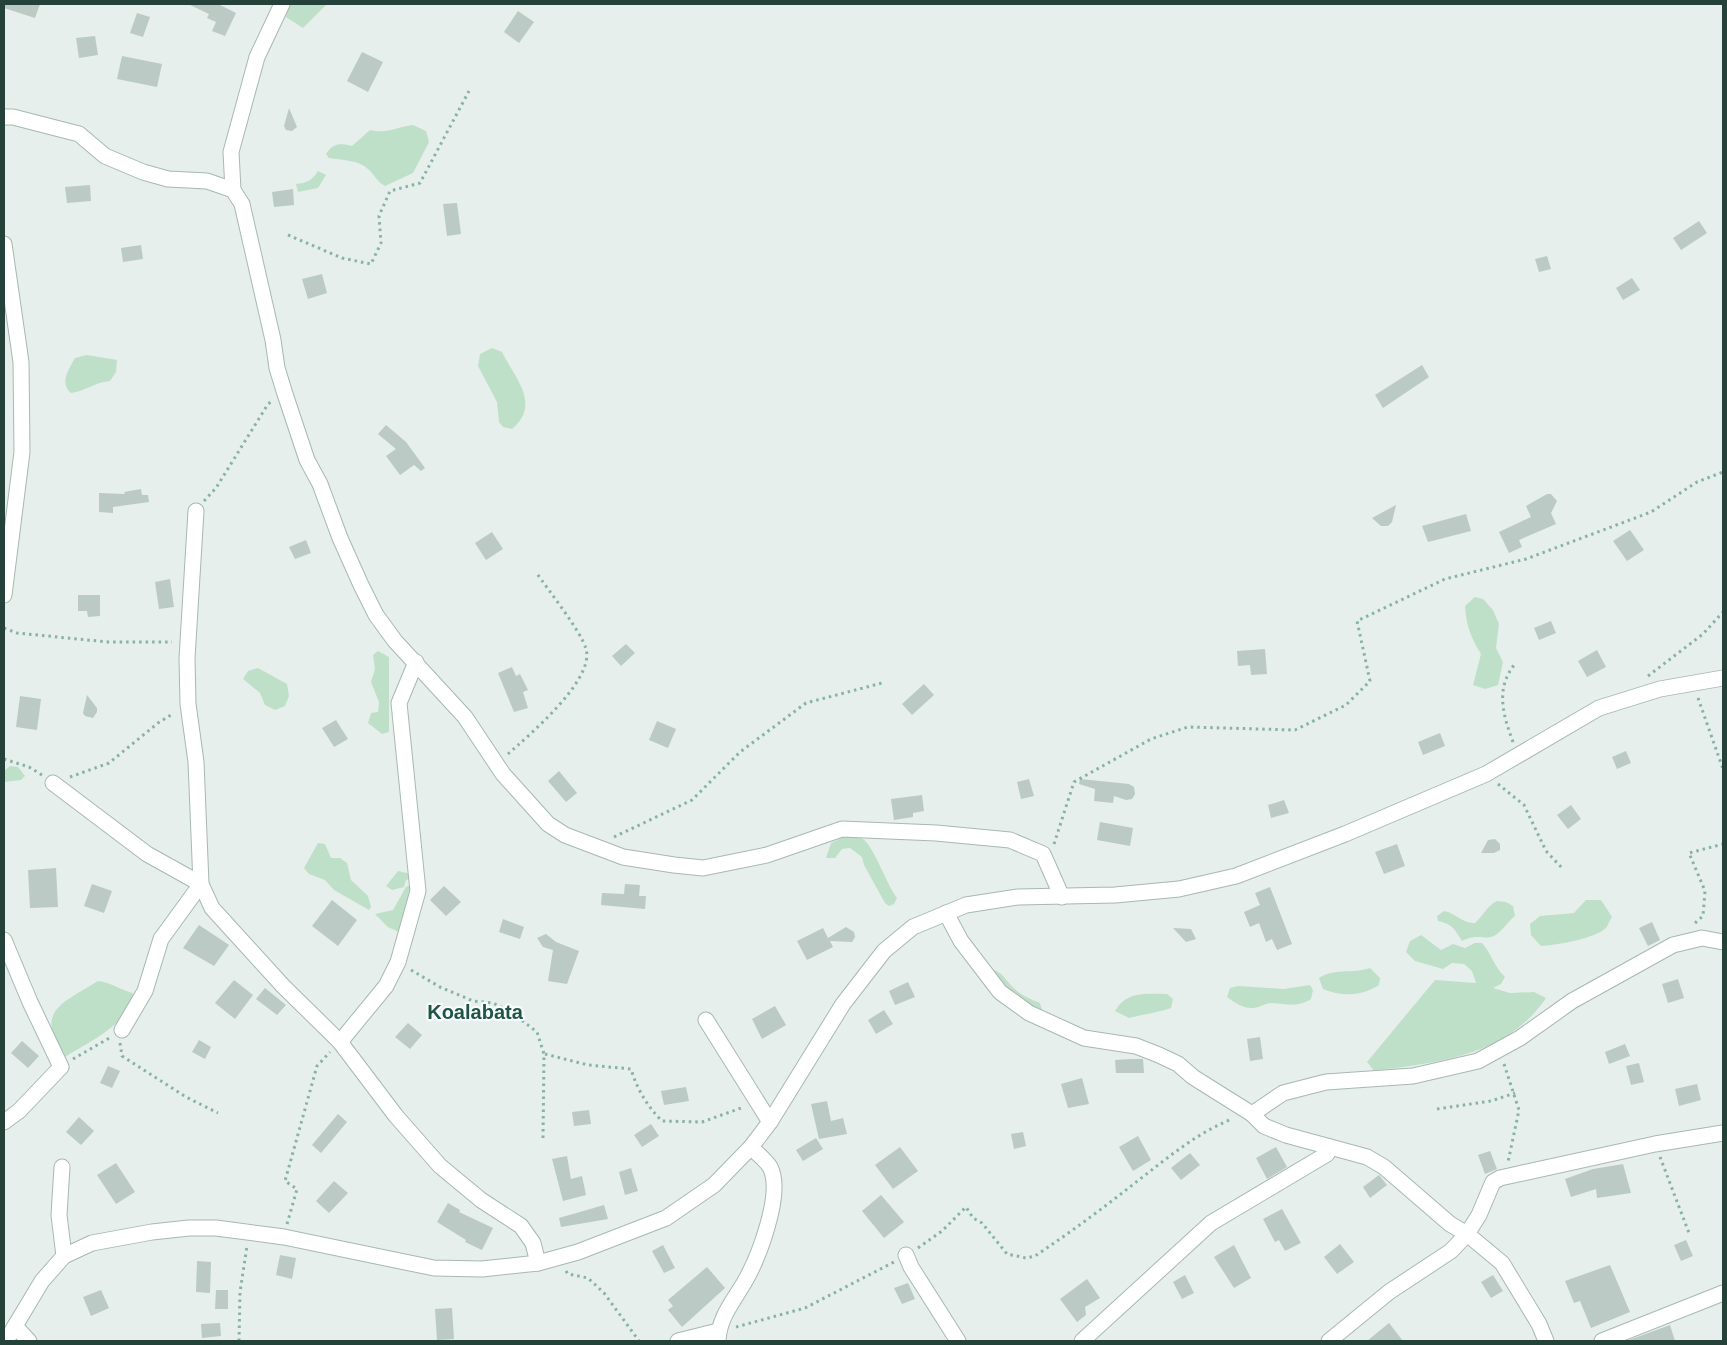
<svg xmlns="http://www.w3.org/2000/svg" width="1727" height="1345" font-family="Arial,sans-serif">
<rect width="100%" height="100%" fill="#e6efeb"/>
<g fill="#bfe0c8">
<polygon points="288,4 327,4 303,28 286,17"/>
<path d="M413,125L426,131L429,142L413,173L385,186C375,180 375,175 368,169C359,160 341,160 329,158L326,154C333,143 340,143 352,146L370,130C388,134 395,127 413,125Z"/>
<path d="M318,171L326,175L318,188L298,192L296,184C306,183 312,181 318,171Z"/>
<path d="M492,348L502,352C514,377 542,404 512,429L503,427L499,422L497,402L478,366L480,354Z"/>
<path d="M87,355L117,360L116,372L110,381C95,382 86,391 71,393C59,383 69,369 75,358Z"/>
<path d="M1475,597L1483,599L1493,610L1499,624L1496,648L1503,662L1498,685L1485,689L1473,685L1481,654C1471,638 1466,625 1465,606Z"/>
<polygon points="378,651 389,657 389,732 382,734 368,723 371,713 378,712 379,702 371,682 375,669 373,655"/>
<polygon points="258,668 287,684 289,696 285,706 275,710 265,705 260,693 243,679 248,671"/>
<polygon points="10,766 18,767 25,776 21,780 4,782 4,771"/>
<path d="M848,835C852,836 860,837 863,839C874,847 887,885 897,898L894,904L889,906L885,903L864,865L862,857L850,848L842,849L835,858H826L831,843Z"/>
<polygon points="318,843 325,844 331,858 340,858 347,863 351,880 368,896 371,907 369,910 334,890 325,880 309,874 304,868"/>
<polygon points="398,871 411,874 410,879 406,880 404,887 392,890 386,886"/>
<polygon points="411,885 413,891 401,933 388,927 375,914 393,910 406,887"/>
<path d="M1586,900H1601L1612,917C1610,920 1608,925 1606,928C1594,939 1557,945 1541,946L1531,935L1530,924L1540,916L1574,913Z"/>
<path d="M1497,901L1506,902L1513,906L1515,916C1508,921 1500,935 1491,937C1479,939 1477,934 1462,941C1455,929 1452,924 1438,921L1437,916L1444,911C1456,913 1463,924 1475,923C1483,916 1487,906 1497,901Z"/>
<path d="M1421,935L1441,950L1453,944L1465,948L1475,943H1482C1492,954 1494,967 1505,977L1501,984L1493,988L1510,993L1534,992L1546,998C1506,1057 1438,1062 1374,1071L1367,1062L1435,980L1476,983L1472,971L1464,964L1452,963L1443,969L1415,961L1406,952L1410,941Z"/>
<path d="M1370,968L1380,978L1379,985C1362,996 1342,997 1323,989L1319,978C1333,968 1353,974 1370,968Z"/>
<path d="M994,970C1004,973 1007,983 1015,989C1022,996 1031,999 1040,1003L1042,1010L1023,1004L993,976Z"/>
<path d="M98,981C111,982 120,990 133,993C132,1023 88,1042 65,1057C34,1011 61,1004 98,981Z"/>
<path d="M1310,985L1313,990L1311,999C1297,1008 1287,1004 1272,1003C1265,1003 1259,1008 1253,1008C1243,1009 1234,1002 1227,997L1230,988L1238,986L1284,989Z"/>
<path d="M1167,994L1173,999L1171,1008C1157,1013 1143,1014 1129,1018L1115,1011C1127,991 1145,994 1167,994Z"/>
</g>
<g fill="#bbcac4">
<polygon points="4,4 40,4 35,18 4,8"/>
<polygon points="188,4 218,4 236,13 225,36 212,31 216,22 207,18 209,14"/>
<polygon points="518,11 534,22 519,43 504,32"/>
<polygon points="137,13 150,17 143,37 130,33"/>
<polygon points="95,36 98,55 79,58 76,38"/>
<polygon points="362,52 383,62 368,92 347,81"/>
<polygon points="122,56 162,64 157,87 117,79"/>
<polygon points="289,108 297,127 292,131 286,130 284,126"/>
<polygon points="90,185 91,201 67,203 65,187"/>
<polygon points="293,189 294,205 274,207 272,192"/>
<polygon points="457,203 461,234 447,236 443,204"/>
<polygon points="1699,221 1707,233 1681,250 1673,238"/>
<polygon points="141,245 143,259 123,262 121,248"/>
<polygon points="1547,256 1551,269 1539,272 1535,259"/>
<polygon points="322,274 327,293 308,299 302,279"/>
<polygon points="1632,278 1640,290 1623,300 1616,288"/>
<polygon points="1422,365 1429,377 1383,408 1375,395"/>
<polygon points="386,425 406,442 425,468 421,471 414,465 400,475 386,456 396,449 378,434"/>
<polygon points="141,489 142,495 148,495 149,502 113,507 113,513 99,512 99,493 125,494 124,492"/>
<polygon points="1551,494 1557,501 1551,513 1556,524 1519,540 1522,547 1509,553 1499,532 1531,517 1526,506 1547,494"/>
<polygon points="1396,505 1392,522 1388,526 1381,526 1372,518"/>
<polygon points="1466,514 1471,531 1428,542 1422,526"/>
<polygon points="1630,530 1644,550 1627,561 1613,541"/>
<polygon points="492,532 503,549 486,560 475,543"/>
<polygon points="306,540 311,553 295,559 289,547"/>
<polygon points="170,579 174,607 159,609 155,582"/>
<polygon points="78,595 100,595 100,616 88,617 87,611 78,611"/>
<polygon points="1551,621 1556,633 1539,640 1534,628"/>
<polygon points="626,644 635,653 621,666 612,656"/>
<polygon points="1265,649 1267,674 1251,675 1250,665 1238,666 1237,651"/>
<polygon points="1597,650 1606,667 1587,677 1578,661"/>
<polygon points="512,667 516,676 520,674 528,690 523,692 528,708 514,712 498,673"/>
<polygon points="924,684 934,695 912,715 902,704"/>
<polygon points="87,695 97,708 97,712 93,718 85,716 83,713"/>
<polygon points="20,696 41,699 37,730 16,727"/>
<polygon points="336,720 348,739 334,747 322,728"/>
<polygon points="657,721 676,729 668,748 649,740"/>
<polygon points="1440,733 1445,746 1423,755 1418,742"/>
<polygon points="1626,751 1631,763 1617,769 1612,757"/>
<polygon points="559,771 577,793 566,802 548,781"/>
<polygon points="1029,779 1034,796 1021,799 1017,782"/>
<polygon points="1080,779 1129,784 1134,787 1135,794 1132,799 1126,800 1114,796 1113,803 1094,801 1095,789 1079,784"/>
<polygon points="922,795 924,811 913,813 913,817 894,820 891,799"/>
<polygon points="1284,800 1289,813 1271,818 1268,805"/>
<polygon points="1571,805 1581,819 1568,829 1557,815"/>
<polygon points="1100,822 1133,828 1130,846 1097,840"/>
<polygon points="1495,839 1500,844 1500,850 1494,853 1481,853 1488,840"/>
<polygon points="1397,844 1405,866 1384,874 1375,852"/>
<polygon points="56,868 58,907 30,908 28,870"/>
<polygon points="92,884 112,891 104,913 84,906"/>
<polygon points="625,884 640,885 639,896 646,896 645,909 601,905 602,893 624,894"/>
<polygon points="444,886 461,902 446,916 430,900"/>
<polygon points="1270,887 1292,944 1277,950 1272,939 1266,942 1259,923 1250,927 1244,912 1260,905 1255,893"/>
<polygon points="332,900 357,920 338,946 312,926"/>
<polygon points="503,919 524,927 520,939 499,932"/>
<polygon points="1652,922 1660,940 1648,946 1639,928"/>
<polygon points="199,925 229,945 214,966 183,948"/>
<polygon points="846,927 854,932 855,937 852,942 830,941 833,947 807,960 797,941 823,928 828,938"/>
<polygon points="1173,928 1191,929 1196,939 1186,942"/>
<polygon points="546,934 556,942 579,951 567,984 548,981 553,950 543,947 537,938"/>
<polygon points="1678,979 1684,998 1668,1003 1662,984"/>
<polygon points="234,980 253,995 235,1019 215,1003"/>
<polygon points="908,982 915,997 895,1005 889,991"/>
<polygon points="265,988 286,1005 277,1015 256,999"/>
<polygon points="775,1006 786,1025 762,1039 752,1019"/>
<polygon points="884,1010 893,1024 876,1034 868,1020"/>
<polygon points="408,1023 422,1035 410,1049 395,1037"/>
<polygon points="1260,1037 1263,1059 1250,1061 1247,1039"/>
<polygon points="199,1040 211,1047 205,1059 192,1052"/>
<polygon points="22,1041 39,1056 28,1068 11,1053"/>
<polygon points="1625,1044 1630,1056 1609,1064 1605,1052"/>
<polygon points="1131,1059 1143,1059 1144,1073 1116,1073 1115,1060"/>
<polygon points="1639,1063 1644,1082 1631,1085 1626,1066"/>
<polygon points="108,1066 120,1071 112,1088 100,1083"/>
<polygon points="1082,1078 1089,1104 1068,1108 1061,1084"/>
<polygon points="1697,1084 1701,1100 1679,1106 1675,1089"/>
<polygon points="686,1087 689,1101 664,1105 661,1091"/>
<polygon points="827,1101 831,1121 843,1118 847,1134 819,1139 811,1104"/>
<polygon points="589,1110 591,1124 574,1126 572,1112"/>
<polygon points="338,1114 347,1122 321,1153 312,1145"/>
<polygon points="79,1117 94,1131 81,1145 66,1132"/>
<polygon points="651,1124 659,1136 642,1147 634,1135"/>
<polygon points="1023,1132 1026,1146 1014,1149 1011,1134"/>
<polygon points="1138,1136 1151,1160 1133,1171 1119,1147"/>
<polygon points="816,1138 823,1149 803,1161 796,1150"/>
<polygon points="900,1147 918,1171 893,1189 875,1165"/>
<polygon points="1276,1147 1287,1167 1267,1179 1256,1158"/>
<polygon points="1490,1151 1497,1169 1485,1174 1478,1155"/>
<polygon points="1190,1153 1200,1165 1181,1180 1171,1168"/>
<polygon points="567,1156 571,1179 582,1176 586,1195 563,1201 552,1159"/>
<polygon points="116,1163 135,1192 116,1204 97,1175"/>
<polygon points="1623,1164 1631,1193 1597,1198 1596,1189 1571,1197 1565,1179 1593,1169"/>
<polygon points="631,1168 638,1191 625,1195 619,1172"/>
<polygon points="1379,1175 1387,1185 1370,1198 1363,1187"/>
<polygon points="334,1181 348,1193 329,1213 316,1201"/>
<polygon points="881,1195 904,1222 884,1238 862,1211"/>
<polygon points="448,1203 460,1210 459,1212 493,1228 482,1250 465,1242 466,1240 437,1222"/>
<polygon points="604,1205 608,1219 561,1227 559,1218"/>
<polygon points="1282,1209 1301,1243 1285,1251 1279,1240 1275,1242 1263,1219"/>
<polygon points="1686,1240 1693,1256 1681,1261 1674,1245"/>
<polygon points="1340,1244 1354,1262 1337,1274 1324,1257"/>
<polygon points="663,1245 675,1268 664,1273 652,1251"/>
<polygon points="1234,1245 1251,1278 1234,1288 1214,1257"/>
<polygon points="280,1255 296,1258 292,1279 276,1275"/>
<polygon points="197,1261 211,1262 210,1293 196,1292"/>
<polygon points="1610,1265 1630,1312 1591,1328 1580,1301 1574,1303 1565,1281"/>
<polygon points="707,1267 725,1288 682,1327 668,1310 673,1306 668,1300"/>
<polygon points="1185,1275 1194,1293 1182,1299 1173,1282"/>
<polygon points="1493,1275 1503,1291 1491,1298 1481,1282"/>
<polygon points="1087,1279 1100,1298 1085,1307 1086,1315 1077,1322 1060,1299"/>
<polygon points="908,1283 915,1299 902,1304 894,1288"/>
<polygon points="101,1290 109,1308 91,1316 83,1297"/>
<polygon points="216,1290 228,1290 228,1309 215,1309"/>
<polygon points="452,1308 454,1339 437,1340 435,1309"/>
<polygon points="220,1323 221,1336 202,1338 201,1324"/>
<polygon points="1389,1323 1403,1341 1367,1341"/>
<polygon points="1670,1325 1675,1341 1629,1341 1629,1340"/>
</g>
<g fill="none" stroke-linecap="round" stroke-linejoin="round">
<g stroke="#a8b8b2" stroke-width="17">
<g id="minor">
<polyline points="282,4 257,57 231,152 233,190 242,204 273,340 277,368 285,394 307,460 320,484 340,538 361,585 376,615 395,641 465,717 503,774 548,824 565,835 623,857 674,865 703,868 767,855 842,829 936,833 1010,840 1043,854 1062,897"/>
<polyline points="4,117 13,117 79,134 105,156 143,172 168,179 207,181 233,190"/>
<polyline points="4,244 21,362 22,452 4,595"/>
<polyline points="196,511 187,658 188,704 196,762 201,884 212,908 283,986 340,1042 396,1116 440,1166 481,1200 521,1226 533,1243 538,1263"/>
<polyline points="53,783 147,854 201,884 161,939 145,991 122,1030"/>
<polyline points="946,913 961,941 1000,992 1029,1013 1084,1038 1136,1046 1159,1055 1178,1064 1193,1077 1252,1114 1264,1126 1286,1135 1367,1157 1384,1167 1450,1224 1467,1234 1502,1263 1539,1324 1546,1341"/>
<polyline points="4,940 30,1002 61,1067 19,1111 4,1122"/>
<polyline points="706,1020 770,1122"/>
<polyline points="340,1042 386,986 398,962 418,891 399,703 416,662"/>
<polyline points="1252,1114 1283,1093 1326,1082 1413,1076 1478,1061 1520,1038 1572,1001 1673,945 1702,938 1723,942"/>
<polyline points="62,1167 59,1215 64,1256"/>
<polyline points="906,1255 911,1267 958,1341"/>
<polyline points="15,1326 29,1341"/>
<polyline points="6,1341 42,1281 64,1256 92,1243 152,1232 189,1228 216,1228 284,1237 434,1268 482,1269 538,1263 578,1252 666,1218 714,1185 751,1147 770,1122 843,1004 884,951 913,927 966,905 1018,897 1115,895 1179,889 1236,876 1345,834 1486,774 1599,708 1660,689 1723,678"/>
<polyline points="678,1341 718,1331"/>
<path d="M718,1341C719,1318 732,1303 744,1283C758,1259 784,1193 770,1167C766,1160 756,1153 751,1147"/>
<polyline points="1082,1341 1211,1223 1327,1154 1329,1147"/>
<polyline points="1329,1341 1389,1292 1451,1251 1467,1234 1479,1215 1493,1182 1500,1178 1655,1144 1723,1133"/>
<polyline points="1602,1341 1723,1293"/>
</g>
</g>
<g stroke="#86b3a5" stroke-width="3" stroke-dasharray="2.5 4" stroke-linecap="butt">
<polyline points="288,235 342,258 371,264 381,243 379,216 390,191 420,183 469,91"/>
<polyline points="204,501 216,488 268,404 272,401"/>
<polyline points="4,628 17,633 108,642 172,642"/>
<polyline points="1648,676 1703,634 1723,612"/>
<polyline points="1698,698 1723,769"/>
<path d="M1513,742C1503,715 1495,688 1515,664"/>
<path d="M508,754C528,736 595,680 586,649C581,631 548,590 536,572"/>
<polyline points="4,759 29,767 42,775"/>
<polyline points="70,777 109,763 158,723 174,713"/>
<polyline points="1498,784 1524,805 1546,851 1562,868"/>
<polyline points="614,837 692,800 740,752 806,703 882,683"/>
<polyline points="1054,844 1074,782 1151,739 1188,727 1295,730 1346,705 1370,681 1357,621 1445,579 1526,559 1651,512 1697,482 1723,472"/>
<polyline points="1695,923 1703,916 1705,891 1689,853 1723,844"/>
<polyline points="411,970 440,987 473,1001 493,1003 511,1012 537,1032 544,1054 543,1138"/>
<polyline points="120,1043 122,1056 186,1097 218,1113"/>
<path d="M545,1054L588,1065L631,1069C637,1089 647,1106 662,1121L702,1122L744,1107"/>
<polyline points="73,1059 111,1037"/>
<polyline points="1504,1064 1519,1110 1508,1162"/>
<polyline points="1437,1109 1491,1101 1515,1093"/>
<polyline points="1660,1157 1689,1233"/>
<polyline points="287,1224 297,1189 285,1181 317,1066 330,1052"/>
<path d="M918,1248L942,1231L966,1207L973,1218L982,1223L1007,1254L1026,1258L1035,1256C1071,1232 1106,1206 1140,1179C1170,1156 1197,1133 1232,1119"/>
<polyline points="566,1271 568,1274 588,1278 604,1293 639,1341"/>
<polyline points="736,1327 805,1308 894,1262"/>
<polyline points="239,1341 240,1292 247,1246"/>
</g>
<use href="#minor" stroke="#fff" stroke-width="15"/>
</g>
<g text-anchor="middle" dominant-baseline="central" stroke-width="4.5" stroke-linejoin="round" paint-order="stroke">
<g font-size="20" font-weight="bold" fill="#1f5548" stroke="#f7fbf9">
<text x="475" y="1012">Koalabata</text>
</g>
</g>
<rect width="1727" height="1345" fill="none" stroke="#24423a" stroke-width="10"/>
</svg>
